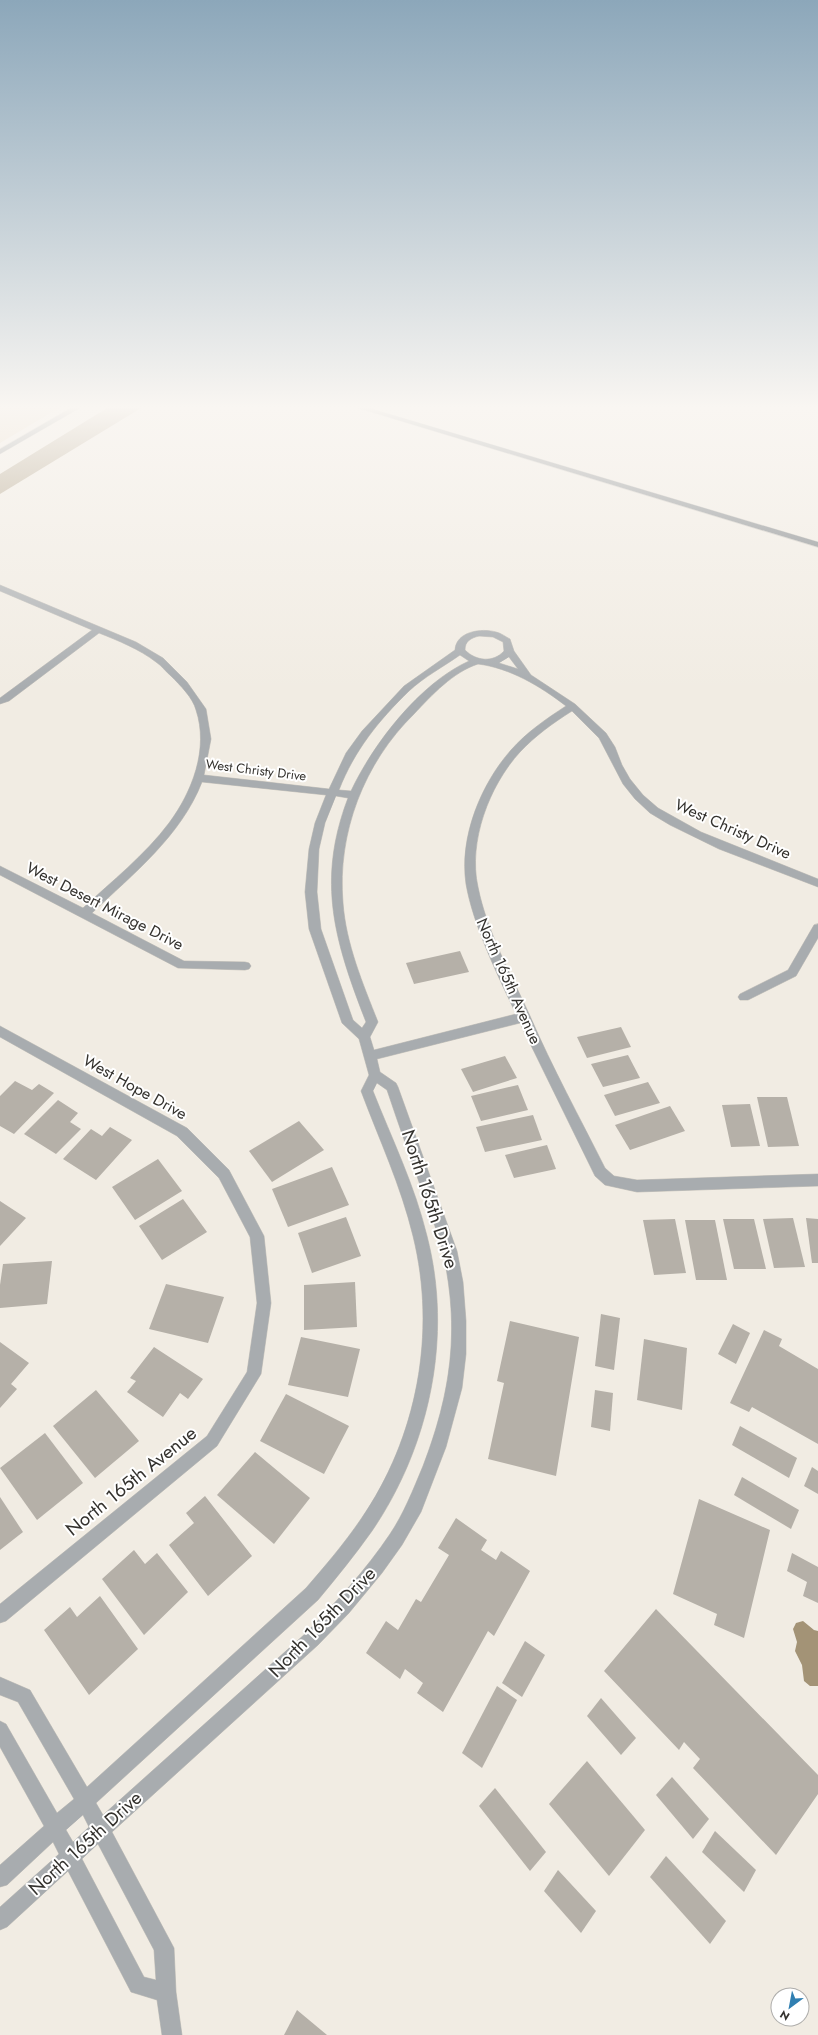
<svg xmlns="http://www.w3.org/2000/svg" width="818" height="2035" font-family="Jost,sans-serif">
<rect width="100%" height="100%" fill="#f1ece3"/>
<polygon fill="#e5d6bb" points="0,405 64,405 0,443"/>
<g fill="#a39376">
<polygon points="112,405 146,405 0,494 0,474"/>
<polygon points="803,1621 814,1630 818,1631 818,1686 810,1686 804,1681 802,1665 795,1651 797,1642 793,1629 796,1623"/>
</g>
<g fill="#b5b0a8">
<polygon points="460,951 469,972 414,984 406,963"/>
<polygon points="621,1027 631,1047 587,1058 577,1037"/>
<polygon points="628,1055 640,1078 603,1087 591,1064"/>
<polygon points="505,1056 517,1078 473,1092 461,1069"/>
<polygon points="15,1081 32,1090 39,1084 54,1093 14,1134 0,1126 0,1096"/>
<polygon points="648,1082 660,1103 615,1116 604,1095"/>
<polygon points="518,1085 528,1110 481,1121 471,1096"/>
<polygon points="757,1097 787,1097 799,1146 768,1147"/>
<polygon points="58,1100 78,1113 70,1122 81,1129 56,1154 24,1134"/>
<polygon points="750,1104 760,1146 731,1147 722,1105"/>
<polygon points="670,1106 685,1131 630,1150 615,1125"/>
<polygon points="533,1115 542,1140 485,1152 476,1127"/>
<polygon points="299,1121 324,1150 272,1182 249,1151"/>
<polygon points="110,1127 132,1140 96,1180 63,1159 91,1129 102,1136"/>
<polygon points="547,1145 556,1169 514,1178 505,1155"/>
<polygon points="158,1159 182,1191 135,1220 112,1187"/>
<polygon points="332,1167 349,1205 288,1227 272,1189"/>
<polygon points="183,1199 207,1232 162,1260 139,1226"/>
<polygon points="0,1201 26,1218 0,1246"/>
<polygon points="346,1217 361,1256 312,1273 298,1233"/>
<polygon points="793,1218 805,1267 774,1268 763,1219"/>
<polygon points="806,1218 818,1219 818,1263 812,1263"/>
<polygon points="675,1219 686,1273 654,1275 643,1220"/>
<polygon points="723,1219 754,1219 766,1269 734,1269"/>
<polygon points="685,1220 715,1220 727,1280 696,1280"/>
<polygon points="52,1261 47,1304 0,1308 0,1285 3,1264"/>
<polygon points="355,1282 357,1327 304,1330 304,1285"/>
<polygon points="166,1284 224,1297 208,1343 149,1329"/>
<polygon points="601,1314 620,1318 614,1370 595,1366"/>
<polygon points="510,1321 579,1337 556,1476 488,1459 504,1383 497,1381"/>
<polygon points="733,1324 750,1333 736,1364 718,1354"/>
<polygon points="764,1330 782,1339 779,1346 818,1369 818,1444 752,1407 749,1412 730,1403"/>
<polygon points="301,1337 360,1349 348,1397 288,1385"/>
<polygon points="644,1339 687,1348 682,1410 637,1400"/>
<polygon points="0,1342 29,1363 11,1384 17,1389 0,1408"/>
<polygon points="154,1347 203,1379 188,1399 180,1393 163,1417 127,1392 136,1381 130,1378"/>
<polygon points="96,1390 139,1441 95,1478 53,1426"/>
<polygon points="595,1390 613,1393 610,1431 591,1427"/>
<polygon points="286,1394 349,1426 324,1474 260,1441"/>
<polygon points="740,1426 797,1458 789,1478 732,1445"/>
<polygon points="45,1433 83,1483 37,1520 0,1468"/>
<polygon points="255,1452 310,1498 274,1544 217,1495"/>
<polygon points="812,1467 818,1471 818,1494 804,1486"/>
<polygon points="742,1477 799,1510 791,1529 734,1495"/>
<polygon points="205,1496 252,1556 208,1596 169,1545 194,1523 186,1513"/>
<polygon points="0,1497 23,1532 0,1550"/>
<polygon points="699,1499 770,1530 744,1638 714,1625 717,1614 673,1594"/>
<polygon points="456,1518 487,1540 481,1550 496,1560 501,1551 530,1571 494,1636 488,1631 443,1712 417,1693 423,1683 405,1669 400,1679 366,1653 386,1621 398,1630 416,1599 421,1602 449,1555 438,1548"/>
<polygon points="134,1550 145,1564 157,1553 188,1592 144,1635 102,1579"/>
<polygon points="792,1553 818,1567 818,1603 803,1596 807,1582 787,1571"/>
<polygon points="100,1596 138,1649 89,1695 44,1630 70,1607 77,1617"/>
<polygon points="656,1609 818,1775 818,1794 776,1855 693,1768 700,1759 684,1742 679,1750 604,1671"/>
<polygon points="525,1641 545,1655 522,1697 502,1683"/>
<polygon points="497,1686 517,1700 482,1768 462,1753"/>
<polygon points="601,1698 636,1738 621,1755 587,1716"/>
<polygon points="587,1761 645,1830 609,1876 549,1804"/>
<polygon points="672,1777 709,1819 693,1839 656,1795"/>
<polygon points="495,1788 546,1852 530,1871 479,1806"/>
<polygon points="715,1831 756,1870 744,1892 702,1852"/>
<polygon points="666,1856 726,1921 710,1944 650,1877"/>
<polygon points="558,1870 596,1911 581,1933 544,1891"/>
<polygon points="297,2010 327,2035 284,2035"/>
</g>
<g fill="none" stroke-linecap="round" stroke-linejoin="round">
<g stroke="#cbc7bf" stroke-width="1">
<g id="minor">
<path d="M0,585L136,642L163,658L187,682L206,709L211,739L204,775L329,789L346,753L362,731L404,686L455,650C456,631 482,628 496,632C501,633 506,637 510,639L514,651L531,675L575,704L606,733L615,747L622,765L630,779L643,795L658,808L701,832L818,879V887L719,849L670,825L650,813L635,799L623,784L599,738L572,711C553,723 535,736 520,752C489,786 468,842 478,887C487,932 511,974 530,1016C552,1067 580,1118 605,1168L614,1176L637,1180L818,1174V1186L637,1192L605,1185L595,1176L520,1023L377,1059L380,1072L396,1083L398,1087L457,1251L463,1282L466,1321V1354L462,1388L446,1447L421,1512L402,1545L382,1573L349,1613L318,1645L112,1832L174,1948L176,1992L182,2035H162L157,2000L131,1992L68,1871L7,1927L0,1930V1907L59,1854L53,1842L7,1885L0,1887V1865L44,1826L0,1747V1721L6,1724L57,1813L74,1799L18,1702L0,1695V1677L30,1690L87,1787L306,1588C325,1566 344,1544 361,1519C417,1438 437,1333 413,1236C401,1186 379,1139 361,1091L369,1075L359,1039L342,1023L309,929L305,892L309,849L315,823L326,795L202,782C181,836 133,874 92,913L184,961L245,962L249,963L251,966L249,969L245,970L178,968L0,875V866L83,908C112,881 145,855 169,823C192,792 209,749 196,710C193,698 180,685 171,676C166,672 162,666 156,662C139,649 119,641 99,633L9,701L0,704V698L92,630L0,591ZM479,636L493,637L503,642L504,651C493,663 476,661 465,650C465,641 471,638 479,636ZM460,655L469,661C420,683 373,744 351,791L339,790C354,751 379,720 409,691C424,677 443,667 460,655ZM509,657L518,669L499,663ZM478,664C510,668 540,686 566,706C546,719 527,732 511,750C481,784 459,837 466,884C473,925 498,976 516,1014L374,1050L370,1037L378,1022C363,984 346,944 343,903C337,833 364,763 414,714C432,695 453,672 478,664ZM336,796L348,798C316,882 335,942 366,1022L362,1028L353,1020L321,929L317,892L319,849L325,823ZM377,1083L387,1090C399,1126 412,1162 425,1199C431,1216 439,1235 443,1253C460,1330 451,1393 423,1466C413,1490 404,1513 390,1534C366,1570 336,1602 306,1633L103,1815L96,1803L318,1600C337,1577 355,1555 372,1531C430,1446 453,1336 427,1236C415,1186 392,1139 373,1091ZM83,1815L89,1827L73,1842L66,1830ZM98,1844L154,1950L156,1980L144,1977L82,1859Z"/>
<polygon points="818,924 818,938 796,976 748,1000 740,1000 738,997 740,994 788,970 814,925"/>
<polygon points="0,1026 187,1128 229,1170 264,1236 271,1303 261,1374 217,1446 6,1621 0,1623 0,1604 207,1436 247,1372 257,1303 250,1237 219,1178 177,1136 0,1037"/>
</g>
</g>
<g stroke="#cbc7bf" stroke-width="1">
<g id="major">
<polygon points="76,405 85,405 0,454 0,449"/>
<polygon points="348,405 359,405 818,542 818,547"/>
</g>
</g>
<use href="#minor" fill="#a8acaf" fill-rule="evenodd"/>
<use href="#major" fill="#70777c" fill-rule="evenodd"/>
</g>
<linearGradient id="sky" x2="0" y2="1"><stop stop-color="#8ca7ba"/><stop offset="0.59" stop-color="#f9f6f2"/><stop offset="1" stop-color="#f9f6f2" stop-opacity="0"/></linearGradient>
<rect width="818" height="690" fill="url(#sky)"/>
<g text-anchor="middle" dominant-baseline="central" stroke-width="4" stroke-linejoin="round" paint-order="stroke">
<g font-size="13" fill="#34322e" stroke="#fff">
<text transform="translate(256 770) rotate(7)">West Christy Drive</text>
</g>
<g font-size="16" fill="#34322e" stroke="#fff">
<text transform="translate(733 829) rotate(24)">West Christy Drive</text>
<text transform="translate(105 906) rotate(27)">West Desert Mirage Drive</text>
<text transform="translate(509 981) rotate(66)">North 165th Avenue</text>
<text transform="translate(135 1087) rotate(29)">West Hope Drive</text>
</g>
<g font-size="19" fill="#34322e" stroke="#fff">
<text transform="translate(430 1199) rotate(72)">North 165th Drive</text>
<text transform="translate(131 1481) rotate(-39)">North 165th Avenue</text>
<text transform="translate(322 1622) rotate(-46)">North 165th Drive</text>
<text transform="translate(85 1843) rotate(-42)">North 165th Drive</text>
</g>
</g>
<g transform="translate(790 2007) rotate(212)"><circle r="19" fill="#ffffff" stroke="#aeadab"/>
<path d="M0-3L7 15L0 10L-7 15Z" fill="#307fb1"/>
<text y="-6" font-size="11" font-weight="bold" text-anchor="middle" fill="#34322e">N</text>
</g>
</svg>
